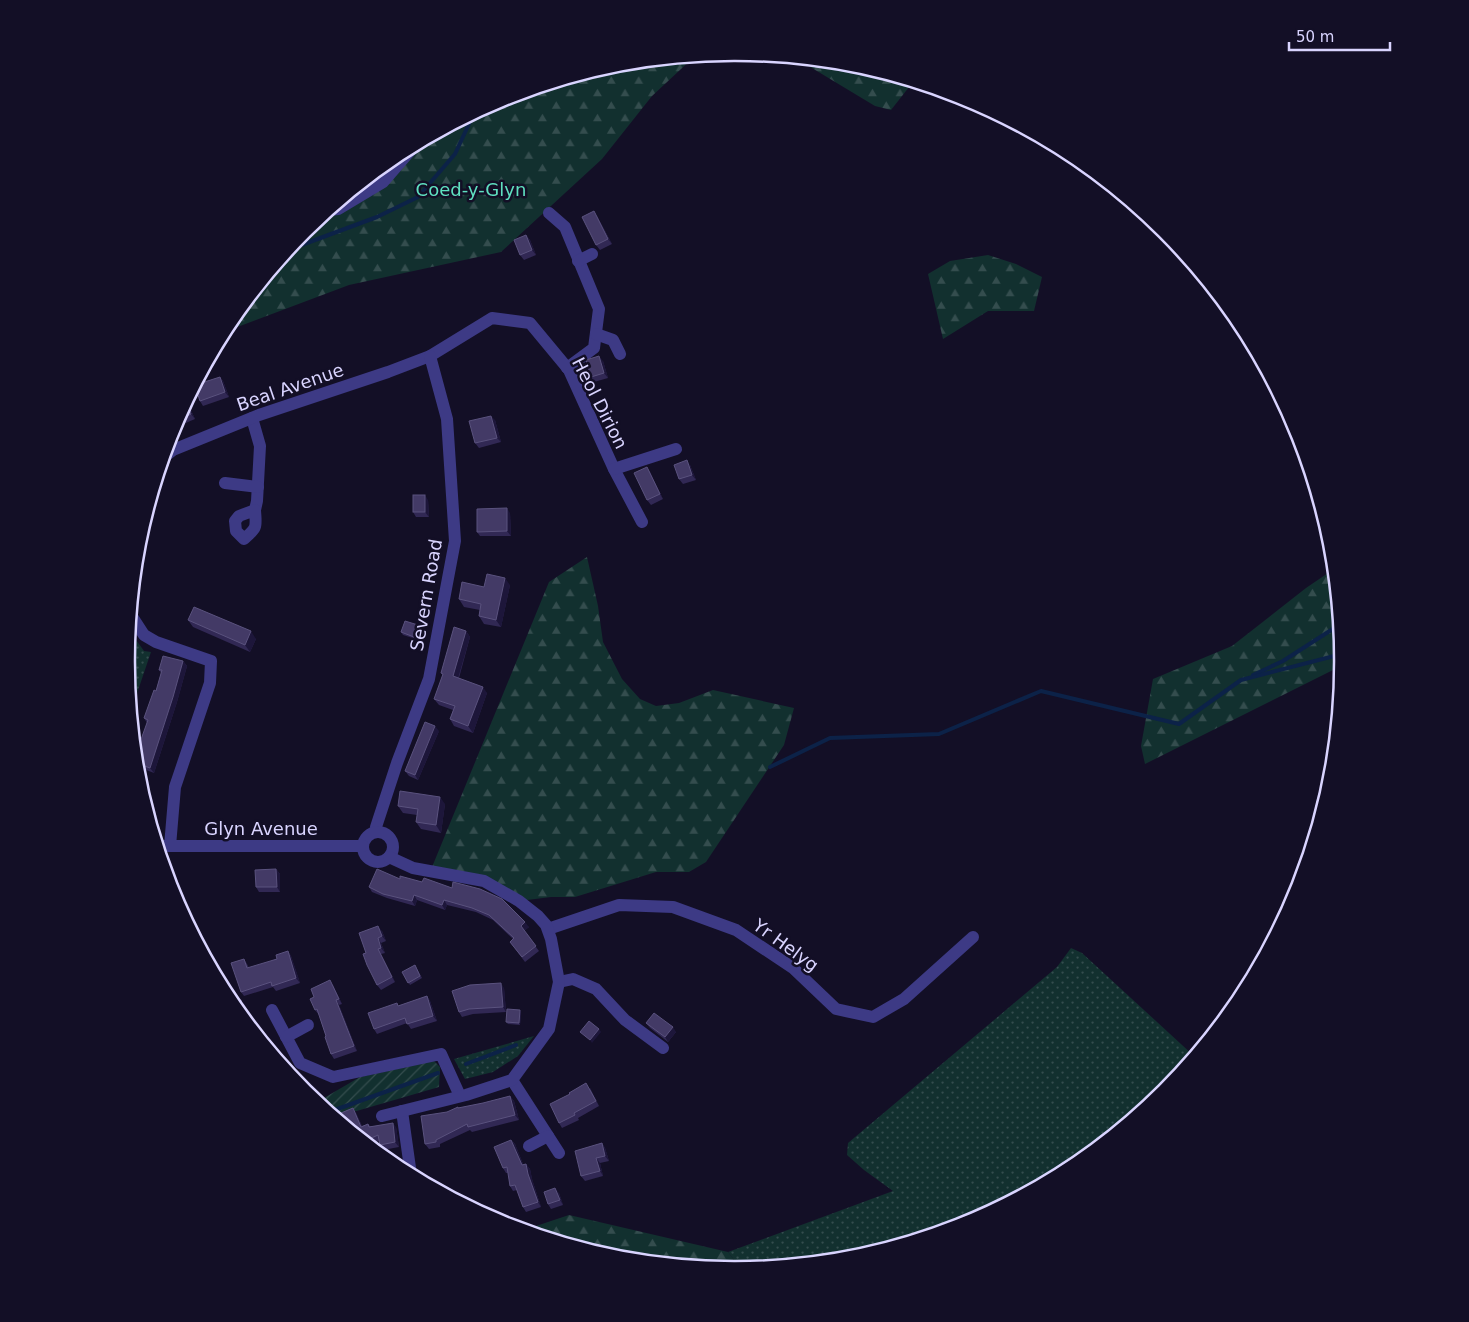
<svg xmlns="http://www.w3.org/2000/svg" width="1469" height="1322" font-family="'DejaVu Sans',sans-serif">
<defs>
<pattern id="grass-dots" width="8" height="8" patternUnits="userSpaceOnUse" patternTransform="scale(1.25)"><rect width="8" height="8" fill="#12302f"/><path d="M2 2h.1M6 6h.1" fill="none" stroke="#344d4e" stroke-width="1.8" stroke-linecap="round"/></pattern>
<pattern id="forest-firs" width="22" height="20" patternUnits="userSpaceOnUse" patternTransform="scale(1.25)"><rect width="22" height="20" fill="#12302f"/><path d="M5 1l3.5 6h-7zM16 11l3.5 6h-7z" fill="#344d4e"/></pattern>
<pattern id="garden-furrows" width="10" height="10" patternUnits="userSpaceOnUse" patternTransform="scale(1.25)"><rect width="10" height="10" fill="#12302f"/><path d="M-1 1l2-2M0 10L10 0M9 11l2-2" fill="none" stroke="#344d4e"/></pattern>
</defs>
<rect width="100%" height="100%" fill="#130f26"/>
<g fill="url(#grass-dots)">
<polygon points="129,630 144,651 151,652 131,711 126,661"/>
<polygon points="1071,948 1082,953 1194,1056 1165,1091 1072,1167 967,1223 853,1258 741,1269 728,1252 893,1191 864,1170 847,1155 848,1143 1057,967"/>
<polygon points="534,1036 518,1056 493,1072 465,1079 454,1059"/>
</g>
<g fill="url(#forest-firs)">
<polygon points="695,56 652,96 602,159 501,252 349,285 224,332 229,323 304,231 319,218 337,214 385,186 431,136 502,99 616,64"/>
<polygon points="797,59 853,64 913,82 891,110 875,106"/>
<polygon points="988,255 1016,264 1042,277 1034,311 988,311 943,339 928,274 950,261"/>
<polygon points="587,557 598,606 603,642 622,679 640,699 656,706 679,703 713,690 794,708 784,745 706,862 689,872 656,872 575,897 551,897 519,901 484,881 430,872 549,582"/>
<polygon points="1334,569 1343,665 1145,764 1141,746 1153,679 1232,646 1306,588"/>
<polygon points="569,1215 728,1252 741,1269 616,1258 524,1230"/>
</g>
<polygon fill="url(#garden-furrows)" points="434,1061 440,1067 439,1087 336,1117 317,1102 360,1077"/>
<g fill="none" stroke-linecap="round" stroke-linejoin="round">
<g stroke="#0c2248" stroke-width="4">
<polyline points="288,250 377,217 418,197 455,154 474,113"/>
<polyline points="1253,675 1283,661 1339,625"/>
<polyline points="770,767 830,738 939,734 1041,691 1179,724 1241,680 1342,654"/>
<polyline points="466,1064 516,1045"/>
<polyline points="329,1112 438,1073"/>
</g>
<g stroke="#3d3a85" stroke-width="12">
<polyline points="329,210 338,209 383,182 416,144"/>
<polyline points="549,213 565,227 599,309 594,348 567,368"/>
<polyline points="578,261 592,254"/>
<polyline points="596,334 613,340 620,354"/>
<polyline points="252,418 260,446 257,501 255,510"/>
<polyline points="164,457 173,450 259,415 388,372 430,356 492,318 530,323 569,370 614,469 642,522"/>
<polyline points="614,469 676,449"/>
<polyline points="225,483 258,487"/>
<path d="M255,510C256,527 258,527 244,539L236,531L235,521L239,516Z"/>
<polyline points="131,615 144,635 156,642 211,661 210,683 175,787 170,846"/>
<polyline points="378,832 376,827 397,763 429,679 455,541 447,419 430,356"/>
<circle cx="378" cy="847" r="15"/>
<polyline points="158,846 363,846"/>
<polyline points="548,929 619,905 673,907 736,930 793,968 836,1009 873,1017 904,999 973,937"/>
<polyline points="559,982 573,979 596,989 625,1020 663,1048"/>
<polyline points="272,1010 300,1063 333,1077 441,1054 460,1096"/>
<polyline points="286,1037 308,1025"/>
<polyline points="512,1080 559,1153"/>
<polyline points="402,1111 411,1175"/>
<polyline points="382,1116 466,1095 512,1080 549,1029 559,982 551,939 546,925 538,916 519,901 484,881 413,868 389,857"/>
<polyline points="529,1146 548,1136"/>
</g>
</g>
<g fill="#312854">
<polygon points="597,216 612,244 600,250 596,245"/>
<polygon points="526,235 530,240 536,255 524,260 520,255"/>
<polygon points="603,361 608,378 594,382 591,377"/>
<polygon points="220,377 223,381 229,397 203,406 200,401"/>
<polygon points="186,402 189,406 195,419 174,428 173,427"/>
<polygon points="495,420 501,442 479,448 475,443"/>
<polygon points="690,465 696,480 683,484 679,479"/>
<polygon points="647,467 650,472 663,499 651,505 647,500"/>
<polygon points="428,500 429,517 416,517 413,512"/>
<polygon points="510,513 511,536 480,536 477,532"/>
<polygon points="510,585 501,627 484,624 479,616 480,610 464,607 459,599 484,587"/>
<polygon points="188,620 256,639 250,652 193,627"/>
<polygon points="418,625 420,628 416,639 403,635 401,632"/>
<polygon points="466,631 470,637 459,678 487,693 473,733 454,726 450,719 453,710 439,705 434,699 443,675 441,673"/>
<polygon points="183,661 187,666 177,702 154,773 136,766 135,748 139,745 147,723 144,718 156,691 161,673 159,670"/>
<polygon points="439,731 418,780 409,776 405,771"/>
<polygon points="445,804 441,833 421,829 416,822 417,815 403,813 398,806"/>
<polygon points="276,869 280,874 280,892 259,892 256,887"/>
<polygon points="400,879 529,927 524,931 539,951 525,962 510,942 513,939 493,920 476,912 447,905 445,910 417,900 415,906 387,898 372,892 369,887"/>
<polygon points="382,931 386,941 381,943 385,953 381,954 395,982 381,990 377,985 366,953"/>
<polygon points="288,951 291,956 300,983 276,991 273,987 244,996 241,992 244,959 247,964 249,968 277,959"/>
<polygon points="415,965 422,978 410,985 402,972"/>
<polygon points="333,985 342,1004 339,1005 357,1051 334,1059 331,1054 326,1036 319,1015 315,1010 314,997"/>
<polygon points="504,988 506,1012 473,1014 462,1017 459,1012"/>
<polygon points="427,996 430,1001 437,1021 411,1029 407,1023 377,1034 374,1029 399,1006"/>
<polygon points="521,1012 520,1025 508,1024 506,1022"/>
<polygon points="646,1023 676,1032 668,1042 650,1028"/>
<polygon points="590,1088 599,1106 578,1118 579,1120 562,1128 559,1123"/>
<polygon points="510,1096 514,1101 519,1120 472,1132 470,1130 440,1144 440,1147 429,1149 425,1144 447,1112 458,1108 483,1103"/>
<polygon points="353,1108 356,1113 362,1126 368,1124 370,1126 396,1127 399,1147 383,1150 380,1145 379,1141 370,1145 347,1126"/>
<polygon points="511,1140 515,1144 523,1164 526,1164 530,1169 532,1179 541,1207 526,1212 523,1207 517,1190 513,1191 510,1186 508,1173 506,1173 503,1168"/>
<polygon points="602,1143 605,1148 609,1161 600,1163 603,1176 585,1181 581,1176"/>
<polygon points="559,1193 563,1205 551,1209 548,1204"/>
</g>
<g fill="#1d163a">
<polygon points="594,211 597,216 612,244 608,239"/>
<polygon points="526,235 530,240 536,255 532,250"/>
<polygon points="599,356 603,361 608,378 604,373"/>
<polygon points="220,377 223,381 229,397 225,392"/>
<polygon points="186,402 189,406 195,419 191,414"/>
<polygon points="491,416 495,420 501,442 497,438"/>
<polygon points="687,460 690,465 696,480 692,475"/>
<polygon points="647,467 650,472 663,499 660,494"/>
<polygon points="425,495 428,500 429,517 425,512"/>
<polygon points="507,508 510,513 511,536 507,531"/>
<polygon points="505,578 510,585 501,627 496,620"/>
<polygon points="418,625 420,628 416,639 414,637"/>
<polygon points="251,631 256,639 250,652 245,645"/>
<polygon points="466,631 470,637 457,682 453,676"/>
<polygon points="183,661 187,666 177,702 154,773 150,768"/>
<polygon points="483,687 487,693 473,733 468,726"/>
<polygon points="435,726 439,731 418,780 415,775"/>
<polygon points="440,797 445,804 441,833 436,825"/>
<polygon points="276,869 280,874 280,892 277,887"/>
<polygon points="414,895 417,900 415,906 412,901"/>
<polygon points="444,900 447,905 445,910 442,905"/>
<polygon points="525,922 529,927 524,931 521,926"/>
<polygon points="378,926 382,931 386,941 382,936"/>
<polygon points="378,938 381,943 385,953 381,948"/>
<polygon points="378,949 381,954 395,982 392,977"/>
<polygon points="288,951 291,956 300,983 296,978"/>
<polygon points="330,980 333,985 342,1004 339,999"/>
<polygon points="501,983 504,988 506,1012 503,1007"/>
<polygon points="427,996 430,1001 437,1021 433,1016"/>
<polygon points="241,1000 245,1005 248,1023 245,1019"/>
<polygon points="336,1000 339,1005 357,1051 354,1046"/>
<polygon points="520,1010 521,1012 520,1025 519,1023"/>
<polygon points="673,1027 676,1032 668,1042 665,1037"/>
<polygon points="599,1029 601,1032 592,1043 590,1040"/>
<polygon points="510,1096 514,1101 519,1120 515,1115"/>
<polygon points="353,1108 356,1113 364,1132 361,1127"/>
<polygon points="393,1123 396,1127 399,1147 395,1142"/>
<polygon points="511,1140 515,1144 525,1169 522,1165"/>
<polygon points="602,1143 605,1148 609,1161 605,1156"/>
<polygon points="596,1158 600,1163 603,1176 600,1171"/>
<polygon points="526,1164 530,1169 532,1179 541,1207 538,1202 528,1174"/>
<polygon points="555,1188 559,1193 563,1205 560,1200"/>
</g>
<g fill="#433a66" stroke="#5a527e">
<polygon points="594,211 608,239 596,245 582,217"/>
<polygon points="526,235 532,250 520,255 514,240"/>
<polygon points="599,356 604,373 591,377 586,360"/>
<polygon points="220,377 225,392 200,401 195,386 195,385"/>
<polygon points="186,402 191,414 176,421"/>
<polygon points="491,416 497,438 475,443 469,421"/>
<polygon points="687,460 692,475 679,479 674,465"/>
<polygon points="647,467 660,494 647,500 634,473"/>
<rect x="413" y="495" width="12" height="17"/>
<polygon points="507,508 507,531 477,532 477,509"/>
<polygon points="487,574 505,578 496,620 479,616 481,604 459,599 462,582 484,587"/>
<polygon points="194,607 251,631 245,645 188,620"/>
<polygon points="405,621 418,625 414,637 401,632"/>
<polygon points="454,627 466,631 453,676 483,687 468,726 450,719 455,706 434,699 443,674 441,673"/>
<polygon points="163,656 183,661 173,697 150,768 136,763 135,748 136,744 139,745 148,720 144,718 154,690 156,691 162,670 159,670"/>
<polygon points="425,722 435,726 415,775 405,771"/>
<polygon points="400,791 440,797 436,825 416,822 418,809 398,806"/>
<polygon points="276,869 277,887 256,887 255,870"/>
<polygon points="377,869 400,879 400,876 422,882 424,878 452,888 453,882 480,889 502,899 525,922 521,926 536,946 522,957 510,942 514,938 489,915 472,908 444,900 442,905 414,895 412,901 383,894 369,887"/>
<polygon points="378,926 382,936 378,938 381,948 378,949 392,977 377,985 367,965 363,954 366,953 359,933"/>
<polygon points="288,951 296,978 272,986 271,982 241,992 231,963 244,959 247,968 277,959 276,955"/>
<polygon points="415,965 420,976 408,983 402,972"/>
<polygon points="330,980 339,999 336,1000 354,1046 331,1054 325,1037 326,1036 317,1009 315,1010 310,999 314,997 311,989"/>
<polygon points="501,983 503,1007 469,1009 459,1012 452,991 470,985"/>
<polygon points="427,996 433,1016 407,1024 405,1018 374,1029 368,1013 397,1003 398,1006"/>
<polygon points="241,1000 245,1019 231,1002"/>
<polygon points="507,1009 520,1010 519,1023 506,1022"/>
<polygon points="654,1013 673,1027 665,1037 646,1023"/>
<polygon points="589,1021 599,1029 590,1040 580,1032"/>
<polygon points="586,1083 596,1101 574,1113 575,1115 559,1123 550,1104 570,1094 569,1093"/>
<polygon points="510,1096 515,1115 468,1127 467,1124 436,1140 436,1142 425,1144 421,1116 447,1112 458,1107 458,1108 483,1103"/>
<polygon points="353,1108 361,1127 368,1124 369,1127 393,1123 395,1142 380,1145 378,1135 365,1141 347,1126 341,1113"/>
<polygon points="511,1140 522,1165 526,1164 528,1174 538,1202 523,1207 515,1185 510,1186 507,1167 503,1168 494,1147"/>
<polygon points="602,1143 605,1156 596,1158 600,1171 581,1176 575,1151"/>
<polygon points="555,1188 560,1200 548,1204 544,1192"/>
</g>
<g text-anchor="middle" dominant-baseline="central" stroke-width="5" stroke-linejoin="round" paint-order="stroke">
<g font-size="18" fill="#5fe0c0" stroke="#130f26">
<text x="471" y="189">Coed-y-Glyn</text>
</g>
<g font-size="18" fill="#d9d4ff" stroke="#130f26">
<text transform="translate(290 387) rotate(-19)">Beal Avenue</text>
<text transform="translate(600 403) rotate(63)">Heol Dirion</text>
<text transform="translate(426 595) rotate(-80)">Severn Road</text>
<text x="261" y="828">Glyn Avenue</text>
<text transform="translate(786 945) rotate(36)">Yr Helyg</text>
</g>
</g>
<path d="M0 0H1469V1322H0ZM734 61H735A599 599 0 0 1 1334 660V662A599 599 0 0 1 735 1261H734A599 599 0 0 1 135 662V660A599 599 0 0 1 734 61Z" fill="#130f26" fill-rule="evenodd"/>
<path fill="none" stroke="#d9d4ff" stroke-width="2.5" d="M734 61H735A599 599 0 0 1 1334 660V662A599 599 0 0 1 735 1261H734A599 599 0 0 1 135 662V660A599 599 0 0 1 734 61Z"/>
<path d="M1289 42v8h101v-8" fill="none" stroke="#d9d4ff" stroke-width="2.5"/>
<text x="1296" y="42" font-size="15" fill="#d9d4ff" stroke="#130f26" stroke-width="4" paint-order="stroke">50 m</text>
</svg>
